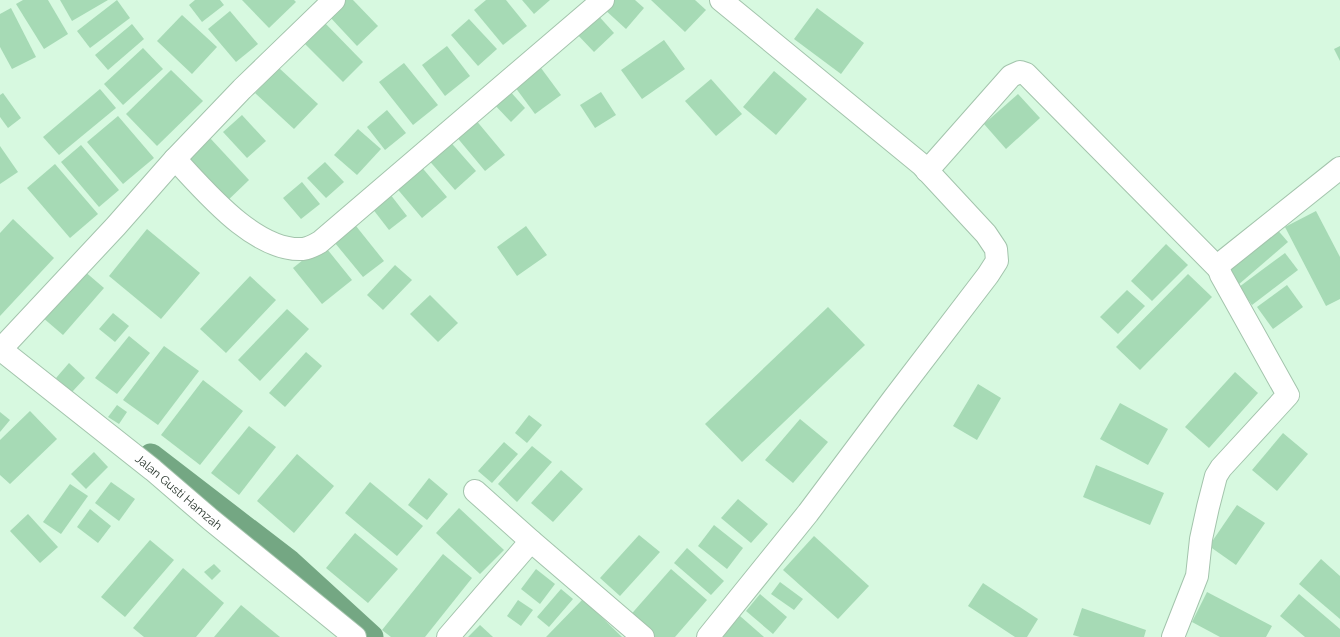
<svg xmlns="http://www.w3.org/2000/svg" width="1340" height="637" font-family="Raleway,sans-serif">
<rect width="100%" height="100%" fill="#d7f9e0"/>
<g fill="none" stroke-linecap="round" stroke-linejoin="round">
<polyline stroke="#74a783" stroke-width="25" points="151,456 289,562 371,637"/>
</g>
<g fill="#a6dab5">
<polygon points="23,0 48,0 68,34 44,49 16,4"/>
<polygon points="60,0 108,0 72,21"/>
<polygon points="117,0 130,18 90,48 77,31"/>
<polygon points="195,0 220,0 224,5 202,22 189,5"/>
<polygon points="242,0 294,0 296,2 269,28"/>
<polygon points="346,0 353,0 378,26 357,46 329,16"/>
<polygon points="486,0 506,0 527,26 503,45 474,10"/>
<polygon points="522,0 550,0 534,14"/>
<polygon points="611,0 635,0 644,8 626,29 603,8"/>
<polygon points="651,0 695,0 706,10 685,32"/>
<polygon points="11,8 36,57 12,69 0,47 0,14"/>
<polygon points="817,8 864,43 841,74 794,39"/>
<polygon points="230,11 258,44 236,62 208,29"/>
<polygon points="596,13 614,33 594,52 575,32"/>
<polygon points="182,15 217,47 192,74 157,41"/>
<polygon points="469,19 497,49 478,66 451,35"/>
<polygon points="322,20 363,62 343,82 301,40"/>
<polygon points="132,24 144,39 108,70 95,55"/>
<polygon points="664,40 685,69 642,99 621,70"/>
<polygon points="447,46 470,76 445,96 422,65"/>
<polygon points="1340,46 1340,61 1334,49"/>
<polygon points="143,48 163,69 123,105 104,84"/>
<polygon points="404,63 438,105 413,125 379,82"/>
<polygon points="279,68 318,104 294,129 255,93"/>
<polygon points="541,68 561,95 535,114 515,87"/>
<polygon points="171,70 203,101 157,146 126,114"/>
<polygon points="774,71 807,99 776,135 743,107"/>
<polygon points="711,79 742,114 716,136 685,101"/>
<polygon points="507,88 525,108 511,122 492,102"/>
<polygon points="100,89 116,108 59,155 43,137"/>
<polygon points="601,92 616,115 595,128 580,105"/>
<polygon points="3,93 21,118 8,128 0,117 0,95"/>
<polygon points="1018,94 1040,118 1006,149 984,124"/>
<polygon points="387,110 406,133 385,150 367,127"/>
<polygon points="242,115 266,141 247,158 223,132"/>
<polygon points="118,116 154,158 123,184 87,142"/>
<polygon points="475,119 505,155 485,171 455,135"/>
<polygon points="358,129 381,149 357,175 334,155"/>
<polygon points="210,138 249,180 223,205 183,163"/>
<polygon points="447,138 476,171 455,190 426,157"/>
<polygon points="81,145 119,190 99,207 61,162"/>
<polygon points="0,146 18,172 0,184"/>
<polygon points="325,162 344,182 326,198 307,178"/>
<polygon points="55,164 98,214 70,238 27,188"/>
<polygon points="419,164 447,197 422,218 394,185"/>
<polygon points="302,182 320,204 301,219 283,198"/>
<polygon points="390,194 407,216 389,230 372,208"/>
<polygon points="1316,211 1340,257 1340,299 1326,306 1285,227"/>
<polygon points="13,219 54,258 0,316 0,233"/>
<polygon points="356,226 384,261 363,277 335,243"/>
<polygon points="526,226 547,255 517,276 497,247"/>
<polygon points="1275,227 1288,242 1238,285 1225,269"/>
<polygon points="147,229 200,273 161,319 109,276"/>
<polygon points="323,244 352,280 322,304 293,268"/>
<polygon points="1166,244 1188,265 1152,301 1131,281"/>
<polygon points="1285,253 1298,270 1252,305 1239,287"/>
<polygon points="395,265 412,280 383,310 367,295"/>
<polygon points="83,270 104,288 63,335 42,317"/>
<polygon points="1188,274 1212,297 1140,370 1116,347"/>
<polygon points="250,276 276,300 226,353 200,329"/>
<polygon points="1287,285 1303,307 1273,329 1257,307"/>
<polygon points="1127,290 1145,306 1118,334 1100,317"/>
<polygon points="430,295 458,323 438,342 410,314"/>
<polygon points="828,307 865,345 742,462 705,424"/>
<polygon points="287,309 309,329 260,381 238,360"/>
<polygon points="113,313 129,326 115,342 99,329"/>
<polygon points="129,336 150,353 117,394 95,378"/>
<polygon points="164,346 199,371 158,425 123,400"/>
<polygon points="306,352 322,366 285,407 269,393"/>
<polygon points="69,363 85,378 72,392 56,378"/>
<polygon points="1235,372 1258,393 1209,448 1185,427"/>
<polygon points="203,380 243,411 200,465 161,435"/>
<polygon points="978,384 1001,398 977,440 953,426"/>
<polygon points="1120,403 1168,429 1148,465 1100,439"/>
<polygon points="117,405 127,412 119,424 108,417"/>
<polygon points="30,411 57,439 10,484 0,475 0,440"/>
<polygon points="0,412 10,420 0,432"/>
<polygon points="529,415 542,425 527,443 515,433"/>
<polygon points="800,419 828,442 793,483 765,460"/>
<polygon points="249,426 276,447 239,495 211,473"/>
<polygon points="1283,433 1308,454 1277,491 1252,470"/>
<polygon points="504,442 518,454 492,483 478,471"/>
<polygon points="532,446 552,462 517,502 498,484"/>
<polygon points="94,452 108,467 86,489 71,474"/>
<polygon points="297,454 334,486 294,533 257,501"/>
<polygon points="1096,465 1164,493 1150,525 1083,497"/>
<polygon points="561,470 583,489 553,522 531,503"/>
<polygon points="429,478 448,494 427,520 408,505"/>
<polygon points="111,482 135,499 119,521 95,503"/>
<polygon points="370,482 423,526 397,556 345,513"/>
<polygon points="70,484 88,496 61,534 43,522"/>
<polygon points="738,499 768,524 751,543 721,518"/>
<polygon points="1237,505 1265,523 1236,565 1209,546"/>
<polygon points="459,508 504,550 480,574 436,533"/>
<polygon points="90,509 111,526 98,543 77,527"/>
<polygon points="28,514 58,547 40,563 10,531"/>
<polygon points="714,525 743,548 727,569 698,546"/>
<polygon points="355,533 398,569 368,603 326,568"/>
<polygon points="639,535 660,552 620,596 600,578"/>
<polygon points="814,536 869,586 838,619 783,570"/>
<polygon points="150,540 174,560 125,617 101,597"/>
<polygon points="687,548 724,581 711,595 674,563"/>
<polygon points="443,554 472,578 425,637 391,637 382,630"/>
<polygon points="1321,559 1340,576 1340,619 1299,584"/>
<polygon points="214,564 221,571 212,580 204,572"/>
<polygon points="183,568 224,603 196,637 144,637 133,628"/>
<polygon points="536,569 555,584 540,604 521,589"/>
<polygon points="671,569 707,600 675,637 647,637 627,619"/>
<polygon points="780,582 803,599 794,610 771,594"/>
<polygon points="983,583 1038,619 1027,637 1015,637 968,606"/>
<polygon points="561,589 573,599 549,627 537,617"/>
<polygon points="1207,592 1272,626 1266,637 1220,637 1192,622"/>
<polygon points="760,594 787,617 773,634 746,611"/>
<polygon points="1299,594 1340,629 1340,637 1305,637 1280,616"/>
<polygon points="583,599 622,637 546,637"/>
<polygon points="518,600 533,610 521,626 507,616"/>
<polygon points="241,605 280,637 214,637"/>
<polygon points="1082,608 1146,630 1144,637 1080,637 1073,635"/>
<polygon points="740,616 764,637 722,637"/>
<polygon points="480,625 493,637 468,637"/>
</g>
<g fill="none" stroke-linecap="round" stroke-linejoin="round">
<g stroke="#a3c4ac" stroke-width="24">
<g id="minor">
<path d="M175,159C205,191 255,252 303,249C309,248 315,245 320,242L603,0"/>
<polyline points="927,171 1011,76 1020,72 1026,74 1219,269"/>
<path id="s1" d="M0,349L153,470L210,519L355,637"/>
<polyline points="1,349 116,226 175,159 242,89 334,0"/>
<polyline points="475,491 531,541 643,637"/>
<polyline points="448,637 531,541"/>
<polyline points="708,637 808,513 894,398 988,275 997,261 996,249 986,234 922,165 721,0"/>
<polyline points="1173,637 1197,576 1201,539 1208,507 1216,476 1221,468 1288,395 1221,275 1219,269 1221,263 1340,168"/>
</g>
</g>
<use href="#minor" stroke="#fff" stroke-width="22"/>
</g>
<g text-anchor="middle" dominant-baseline="central" stroke-width="3" stroke-linejoin="round" paint-order="stroke">
<g font-size="12" fill="#2a372e" stroke="#d7f9e0">
<text stroke="none"><textPath href="#s1" startOffset="229">Jalan Gusti Hamzah</textPath></text>
</g>
</g>
</svg>
